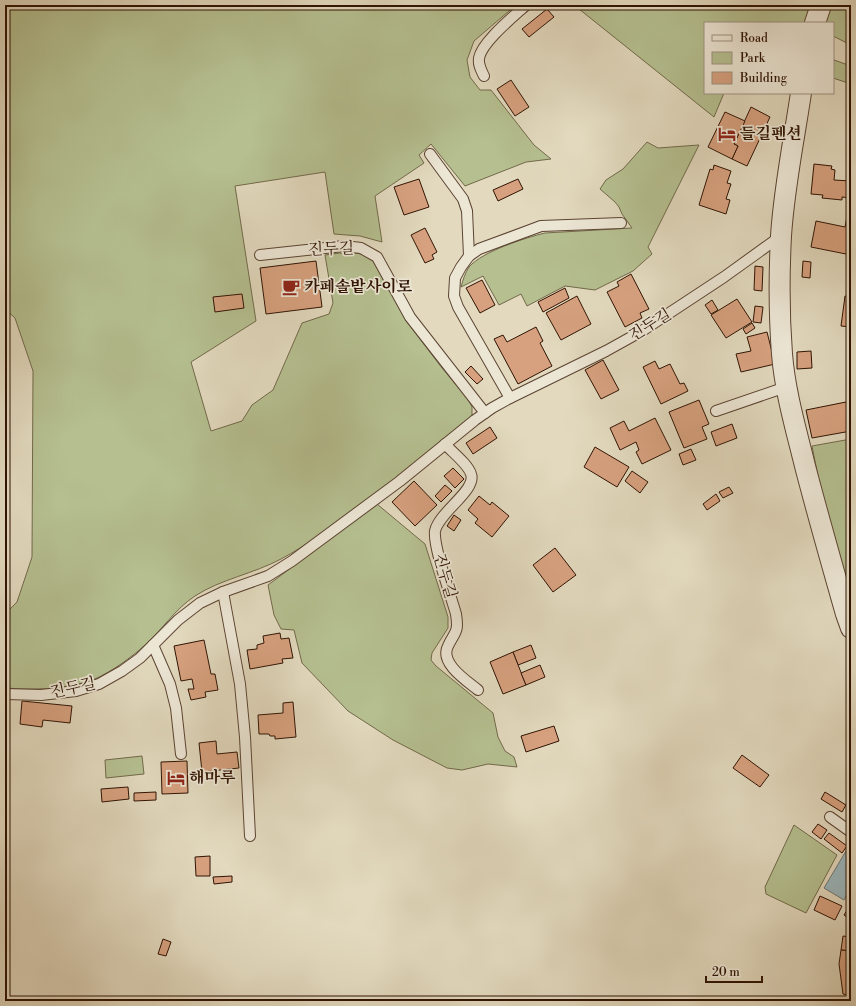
<svg xmlns="http://www.w3.org/2000/svg" width="856" height="1006" font-family="'Libre Bodoni','Noto Serif KR',serif">
<rect width="100%" height="100%" fill="#e2d9be"/>
<filter id="stains"><feTurbulence type="fractalNoise" baseFrequency=".005" numOctaves="4"/><feColorMatrix values="0 0 0 0 .2 0 0 0 0 .09 0 0 0 0 .02 0 0 0 .5 -.17"/></filter>
<radialGradient id="worn" r=".72"><stop offset=".6" stop-color="#630" stop-opacity="0"/><stop offset="1" stop-color="#630" stop-opacity=".3"/></radialGradient>
<g fill="#b5bf90" stroke="#72694a">
<path d="M55,5H516L474,41L467,60L470,77L480,90H491L534,145L551,159L526,162L465,186L431,144L419,155L424,163L375,196L382,242L360,236L334,234L325,172L235,186L256,321L191,362L211,431L242,421L252,405L273,390L302,323L329,314L333,303L325,255L340,253H353L363,254L373,261L407,322L442,368L468,399L472,407V416L466,423C430,452 393,480 356,508C331,526 308,545 281,559C253,574 221,579 195,596C175,609 162,630 145,645C132,657 111,672 95,679C67,690 34,690 5,688V614L17,602L32,557L33,371L15,318L5,309V10Z"/>
<polygon points="574,5 813,5 808,23 705,23 705,93 724,93 714,117"/>
<polygon points="828,5 851,5 851,45 833,36 833,23 822,23"/>
<polygon points="834,60 851,66 851,84 833,78 833,64"/>
<path d="M647,142L658,148L699,145L648,247L652,254L633,271L595,290L565,286L527,306L521,294L499,305L483,276L461,287C463,280 465,273 469,267C483,251 525,238 545,233L632,228L622,214L619,207L615,202L600,189L606,180L623,169Z"/>
<polygon points="851,439 851,602 823,502 812,446"/>
<polygon points="377,504 425,544 448,617 448,628 432,653 431,660 436,666 493,713 498,737 505,751 514,757 517,767 488,764 462,770 447,768 393,740 348,711 302,663 294,630 281,629 274,615 268,585"/>
<polygon points="142,756 144,774 106,778 105,760"/>
<polygon points="794,825 837,855 806,913 766,894 765,887"/>
</g>
<polygon fill="#9bb7bd" stroke="#707573" points="846,851 851,854 851,887 844,900 824,888"/>
<g fill="#d7a17f" stroke="#2f1303">
<polygon points="547,9 554,17 529,37 522,29"/>
<polygon points="511,80 529,107 515,116 497,89"/>
<polygon points="751,107 770,117 747,166 732,159 738,146 734,144"/>
<polygon points="725,112 745,121 734,144 738,146 732,159 708,147"/>
<polygon points="814,164 832,166 831,169 835,170 834,180 851,181 851,177 851,198 842,197 842,200 822,198 823,195 811,194"/>
<polygon points="714,165 731,171 727,183 731,184 726,199 730,200 726,214 699,205 710,169 713,170"/>
<polygon points="419,179 429,207 404,215 394,187"/>
<polygon points="518,179 523,189 498,201 493,190"/>
<polygon points="849,206 851,206 851,255 811,247 816,221 845,227"/>
<polygon points="425,228 437,252 432,255 434,259 425,263 411,235"/>
<polygon points="316,261 322,307 266,314 260,268"/>
<polygon points="803,261 811,262 810,278 802,277"/>
<polygon points="755,266 763,267 762,291 754,290"/>
<polygon points="631,274 649,309 640,313 642,318 625,327 607,292 619,286 617,282"/>
<polygon points="482,280 495,305 480,313 466,288"/>
<polygon points="565,288 569,298 543,312 538,302"/>
<polygon points="242,294 244,308 215,312 213,297"/>
<polygon points="577,296 591,324 561,340 546,313"/>
<polygon points="845,296 851,297 851,327 841,326"/>
<polygon points="737,299 752,322 726,338 711,315"/>
<polygon points="712,300 718,310 711,314 705,305"/>
<polygon points="755,306 763,307 761,323 753,322"/>
<polygon points="752,323 755,328 746,334 743,329"/>
<polygon points="536,327 543,341 540,343 552,366 518,384 494,339 503,335 507,342"/>
<polygon points="767,332 775,364 741,372 736,354 751,351 747,337"/>
<polygon points="811,351 812,368 797,369 797,352"/>
<polygon points="603,360 619,390 601,399 585,370"/>
<polygon points="655,361 659,369 670,364 680,384 684,383 688,391 661,404 643,367"/>
<polygon points="471,366 483,379 477,384 465,372"/>
<polygon points="699,400 709,424 702,427 707,439 684,448 669,412"/>
<polygon points="851,401 851,431 812,438 806,410"/>
<polygon points="655,418 671,450 642,464 636,452 639,450 636,442 620,450 610,428 624,421 629,431"/>
<polygon points="732,424 737,438 716,446 711,432"/>
<polygon points="490,427 497,438 473,454 466,443"/>
<polygon points="595,447 629,467 617,487 584,467"/>
<polygon points="691,449 696,460 683,465 679,454"/>
<polygon points="453,468 464,479 455,488 444,476"/>
<polygon points="632,471 648,482 640,493 625,481"/>
<polygon points="414,481 437,505 415,526 392,502"/>
<polygon points="445,485 452,491 441,502 435,496"/>
<polygon points="729,487 733,493 723,498 719,492"/>
<polygon points="716,494 720,501 707,510 703,504"/>
<polygon points="479,496 490,505 492,502 509,516 492,537 475,523 478,519 468,510"/>
<polygon points="454,515 461,520 454,531 447,526"/>
<polygon points="555,548 576,575 553,592 533,565"/>
<polygon points="280,633 281,639 289,638 293,658 282,659 283,663 250,669 247,650 257,649 257,645 264,643 263,636"/>
<polygon points="204,640 211,674 215,674 218,690 205,692 206,697 191,700 188,689 194,689 192,679 181,681 174,646"/>
<polygon points="531,645 536,658 518,665 513,652"/>
<polygon points="513,652 526,685 503,694 490,662"/>
<polygon points="540,665 545,677 526,685 521,673"/>
<polygon points="22,701 72,706 70,723 43,720 42,727 20,724"/>
<polygon points="293,702 296,737 275,739 275,736 270,736 269,734 259,734 258,715 283,713 283,703"/>
<polygon points="554,726 559,741 526,752 521,736"/>
<polygon points="216,741 217,754 237,752 239,768 202,772 199,743"/>
<polygon points="742,755 769,775 760,787 733,768"/>
<polygon points="187,761 188,793 162,794 161,762"/>
<polygon points="128,787 129,799 102,802 101,789"/>
<polygon points="156,792 156,800 134,801 134,793"/>
<polygon points="825,792 846,805 842,812 821,799"/>
<polygon points="818,824 827,830 821,839 812,832"/>
<polygon points="829,833 847,846 842,853 824,839"/>
<polygon points="210,856 210,876 196,876 195,857"/>
<polygon points="232,876 232,882 214,884 213,877"/>
<polygon points="820,896 842,906 835,920 814,910"/>
<polygon points="851,904 851,920 844,915"/>
<polygon points="843,936 851,937 851,951 841,950"/>
<polygon points="163,939 171,942 166,956 158,954"/>
<polygon points="841,950 851,951 851,996 843,994 839,964"/>
</g>
<g fill="none" stroke-linecap="round" stroke-linejoin="round">
<g stroke="#5c4432" stroke-width="12">
<g id="service">
<path d="M484,76C481,70 478,65 479,58C482,42 513,17 526,5"/>
<polyline points="430,154 463,199 467,211 469,256"/>
<polyline points="260,255 344,246 361,248 377,257 410,317 485,413"/>
<polyline points="510,398 458,307 454,296 455,278 461,267 469,256 479,249 541,226 621,223"/>
<polyline points="716,411 786,387"/>
<path d="M445,444C452,452 468,464 471,474C477,490 439,512 435,531C433,547 451,596 456,614C459,633 455,631 448,646C439,663 467,681 478,690"/>
<polyline points="223,592 240,684 245,737 250,836"/>
<polyline points="153,645 170,684 176,708 181,754"/>
<polyline points="5,694 41,695 76,691 99,684 122,671 140,658 178,620 200,603 223,592 268,576 292,561 400,481 475,420 492,408 510,398 606,351 642,331 724,277 781,236"/>
<polyline points="830,817 851,832"/>
</g>
</g>
<g stroke="#5c4432" stroke-width="22">
<g id="minor">
<polyline points="815,23 821,5"/>
<path d="M801,93C794,140 784,188 781,236C779,275 779,315 782,354C785,392 796,429 805,466C818,516 832,565 846,614L851,628"/>
</g>
</g>
<use href="#service" stroke="#ece6d5" stroke-width="10"/>
<use href="#minor" stroke="#ece6d5" stroke-width="20"/>
</g>
<defs>
<g id="hotel-bare" transform="scale(1.38)"><path d="M-6-4.5h1.5V1H6V5H4.5V3h-9V5H-6ZM-4 0a1.8 1.8 0 1 1 3.6 0ZM.5 0V-2.5h3Q6-2.5 6 0Z" fill="#8f2418" stroke="#ece6d5" stroke-width="2.5" paint-order="stroke"/></g>
<g id="cafe-bare" transform="scale(1.38)"><path d="M-5.5-4.5H6V0H3Q3 3.5 0 3.5H-2.5Q-5.5 3.5-5.5 0ZM3-3.2v2h1.7v-2ZM-6 4.5H4V6H-6Z" fill="#8f2418" stroke="#ece6d5" stroke-width="2.5" paint-order="stroke"/></g>
</defs>
<g fill-rule="evenodd">
<use href="#hotel-bare" x="727" y="134"/>
<use href="#cafe-bare" x="291" y="287"/>
<use href="#hotel-bare" x="176" y="778"/>
</g>
<g text-anchor="middle" dominant-baseline="central" stroke-width="3.5" stroke-linejoin="round" paint-order="stroke">
<g font-size="16" font-weight="bold" fill="#2f1303" stroke="#ece6d5" text-anchor="start">
<text x="740" y="134">들길펜션</text>
<text x="304" y="287">카페솔밭사이로</text>
<text x="189" y="778">해마루</text>
</g>
<g font-size="16" fill="#2f1303" stroke="#ece6d5">
<text transform="translate(331 249) rotate(-2)">진두길</text>
<text transform="translate(650 325) rotate(-32)">진두길</text>
<text transform="translate(445 576) rotate(74)">진두길</text>
<text transform="translate(73 688) rotate(-12)">진두길</text>
</g>
</g>
<rect width="856" height="1006" fill="none" stroke="#e2d9be" stroke-width="20"/>
<rect x="6" y="6" width="844" height="994" fill="none" stroke="#2f1303" stroke-width="2"/>
<rect x="10" y="10" width="836" height="986" fill="none" stroke="#2f1303"/>
<rect x="704" y="22" width="130" height="72" fill="#ece6d5" stroke="#a09281"/>
<rect x="712" y="35" width="20" height="6" fill="#ece6d5" stroke="#a09281"/>
<text x="740" y="42" font-size="12" fill="#2f1303">Road</text>
<rect x="712" y="52" width="20" height="12" fill="#b5bf90" stroke="#a09281"/>
<text x="740" y="62" font-size="12" fill="#2f1303">Park</text>
<rect x="712" y="72" width="20" height="12" fill="#d7a17f" stroke="#a09281"/>
<text x="740" y="82" font-size="12" fill="#2f1303">Building</text>
<path d="M706 976v6h56v-6" fill="none" stroke="#2f1303" stroke-width="2"/>
<text x="712" y="976" font-size="12" fill="#2f1303" stroke="#ece6d5" stroke-width="3" paint-order="stroke">20 m</text>
<rect width="100%" height="100%" filter="url(#stains)"/>
<rect width="100%" height="100%" fill="url(#worn)"/>
</svg>
